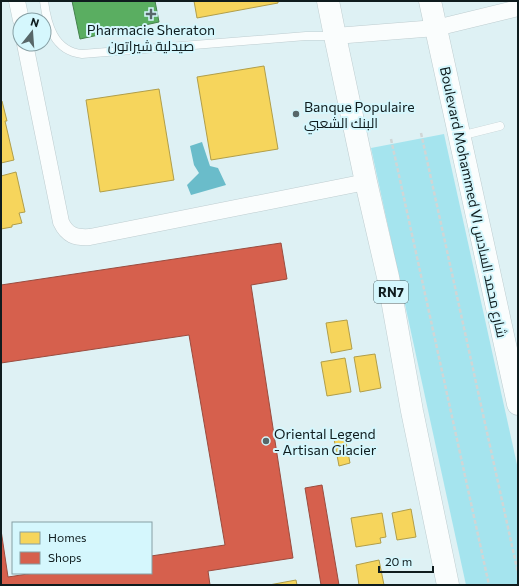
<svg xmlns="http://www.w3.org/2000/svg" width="519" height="586" font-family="Commissioner,Cairo,sans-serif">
<rect width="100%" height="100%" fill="#def1f4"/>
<polygon fill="#a5e4ee" points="444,134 518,469 518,585 466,585 371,148"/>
<polygon fill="#6abcca" points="202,142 210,166 218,168 226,185 191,195 187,185 199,173 194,165 190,146"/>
<g fill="#f6d55c" stroke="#b19e49">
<polygon points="194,1 278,1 278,3 197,18"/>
<polygon points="264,66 278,149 211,160 197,77"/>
<polygon points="159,89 174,180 100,192 86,100"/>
<polygon points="1,101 2,101 7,121 5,121 14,160 1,163"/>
<polygon points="16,172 25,212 19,213 22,223 12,225 12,227 1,229 1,176"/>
<polygon points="347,320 352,349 331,353 326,323"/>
<polygon points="375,354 381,388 360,392 354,357"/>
<polygon points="345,358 351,392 327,396 321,362"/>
<polygon points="345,437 350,463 339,466 334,439"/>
<polygon points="411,509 416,537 397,540 392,513"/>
<polygon points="382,513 386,537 380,538 381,543 356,547 351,518"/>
<polygon points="379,560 384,585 359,585 356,565"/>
<polygon points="296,580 297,585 269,585"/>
</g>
<g fill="#d6604d" stroke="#9a4c3f">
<polygon points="281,243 287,279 251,285 293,558 208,571 210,585 1,585 1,530 8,577 34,573 151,573 151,556 225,545 189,335 1,363 1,285"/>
<polygon points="322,485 339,585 321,585 305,488"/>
</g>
<polygon fill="#5aae61" stroke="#44824d" points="72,1 155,1 159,22 80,39"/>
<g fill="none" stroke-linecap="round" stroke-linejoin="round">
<g stroke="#becdd0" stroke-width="9">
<g id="lane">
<path d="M44,1C47,25 54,51 82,54L306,36H333"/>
<polyline points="460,136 500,126"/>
</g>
</g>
<g stroke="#becdd0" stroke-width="17">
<g id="street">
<polyline points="17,1 21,20"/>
<polyline points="335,36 436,28 518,8"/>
<path d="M25,44L61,222C67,235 75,238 90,237L366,182"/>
</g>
</g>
<g stroke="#becdd0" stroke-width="23">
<g id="primary">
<polyline points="328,1 335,36 366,182 388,277 412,411 448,585"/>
<polyline points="430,1 518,404"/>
</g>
</g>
<g stroke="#d0d6d6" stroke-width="2.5" stroke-dasharray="4 2" stroke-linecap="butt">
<polyline points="421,133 518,573"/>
<polyline points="391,139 489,585"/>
</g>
<use href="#lane" stroke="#fafdfd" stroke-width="8"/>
<use href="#street" stroke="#fafdfd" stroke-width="16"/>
<use href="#primary" stroke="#fafdfd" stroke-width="22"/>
</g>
<g fill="#576769" stroke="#d5f7fd" stroke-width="1.5">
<path d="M149 8h4v4h4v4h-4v4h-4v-4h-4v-4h4z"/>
<circle cx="296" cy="114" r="4"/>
<circle cx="266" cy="441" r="4"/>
</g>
<g text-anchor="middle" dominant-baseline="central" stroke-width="4" stroke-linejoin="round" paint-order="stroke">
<rect fill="#d5f7fd" stroke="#4a5e61" stroke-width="1" x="374" y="281" width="34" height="22" rx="3"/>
<g font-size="13" font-weight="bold" fill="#0f1c1e">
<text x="391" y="292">RN7</text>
</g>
<g font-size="14" fill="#0f1c1e" stroke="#d5f7fd" text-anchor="start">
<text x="151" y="29" text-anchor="middle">Pharmacie Sheraton<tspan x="151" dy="16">صيدلية شيراتون</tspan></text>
<text x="304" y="106">Banque Populaire<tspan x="304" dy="16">البنك الشعبي</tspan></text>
<text x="274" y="433">Oriental Legend<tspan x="274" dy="16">- Artisan Glacier</tspan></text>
</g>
<g font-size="14" fill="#0f1c1e" stroke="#d5f7fd">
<text transform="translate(474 202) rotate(78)">Boulevard Mohammed VI شارع محمد السادس</text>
</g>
</g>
<rect width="519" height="586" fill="none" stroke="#0f1c1e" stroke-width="4"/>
<rect x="12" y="522" width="140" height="52" fill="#d5f7fd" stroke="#869fa4"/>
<rect x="20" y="532" width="20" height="12" fill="#f6d55c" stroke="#869fa4"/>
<text x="48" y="542" font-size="12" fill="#0f1c1e">Homes</text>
<rect x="20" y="552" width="20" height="12" fill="#d6604d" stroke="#869fa4"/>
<text x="48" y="562" font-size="12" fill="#0f1c1e">Shops</text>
<g transform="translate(32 32) rotate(17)"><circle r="19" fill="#d5f7fd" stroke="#869fa4"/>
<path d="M0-3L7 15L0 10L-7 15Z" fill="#576769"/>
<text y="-6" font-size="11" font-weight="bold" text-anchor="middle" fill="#0f1c1e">N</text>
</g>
<path d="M379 566v6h54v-6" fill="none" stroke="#0f1c1e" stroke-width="2"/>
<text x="385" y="566" font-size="12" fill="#0f1c1e" stroke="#d5f7fd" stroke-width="3" paint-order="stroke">20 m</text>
</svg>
